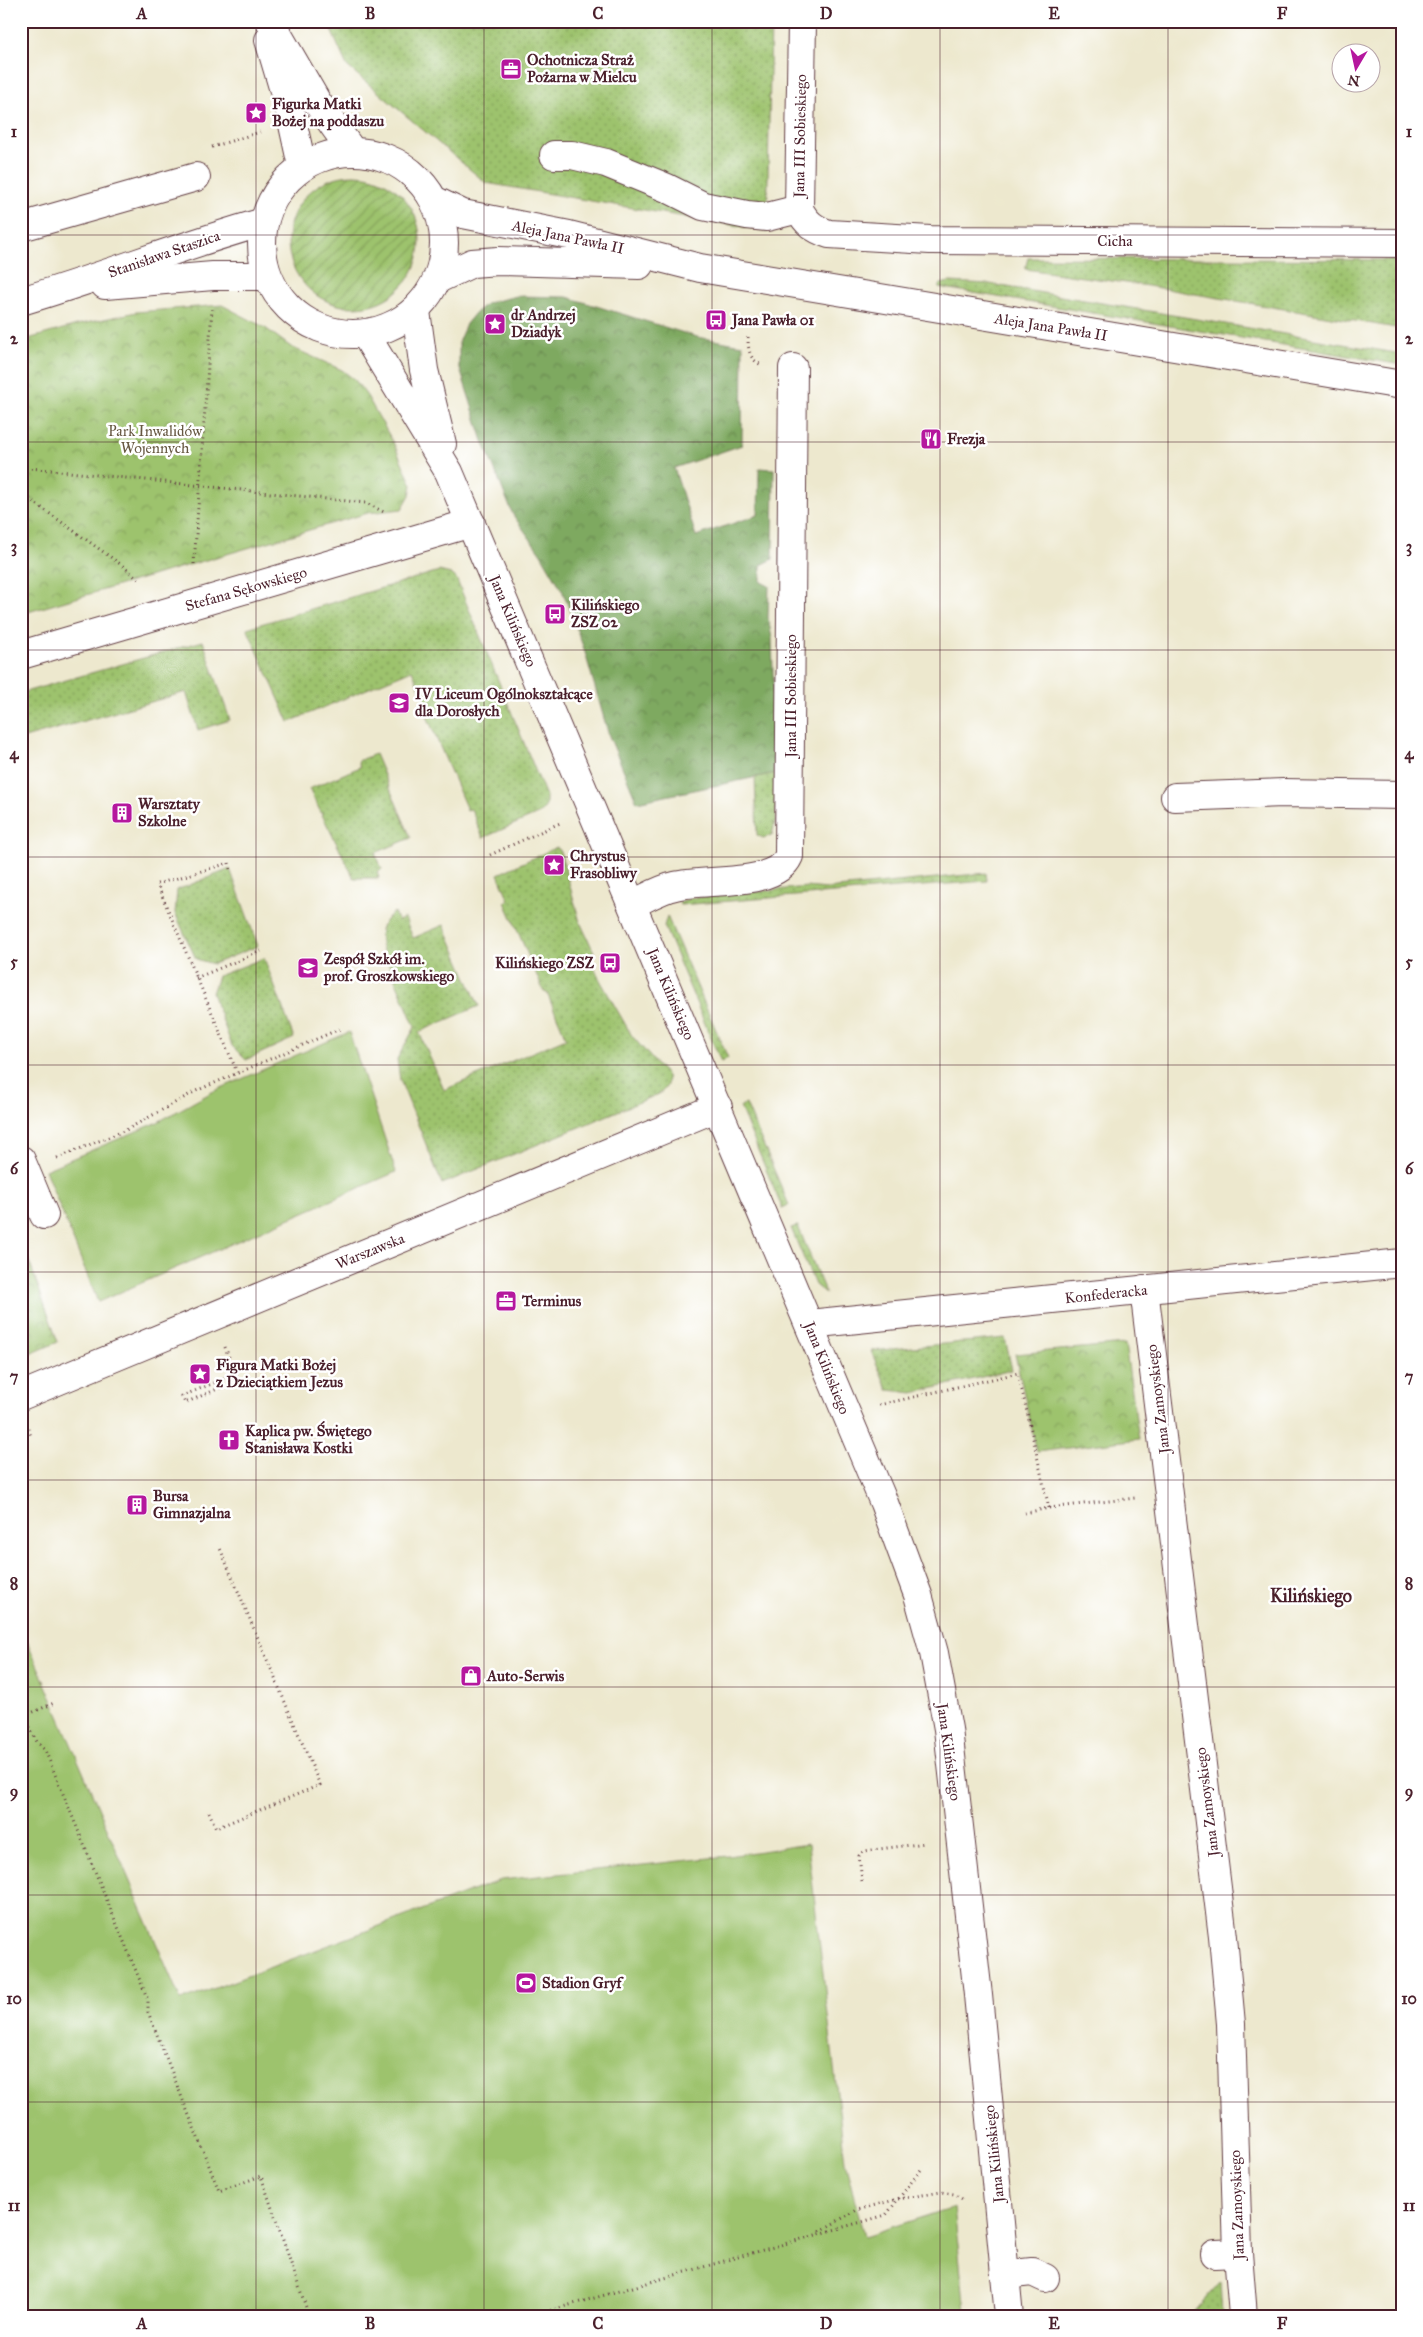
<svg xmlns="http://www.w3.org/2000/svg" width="1423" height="2337" font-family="'IM FELL Great Primer',serif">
<defs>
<pattern id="grass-dots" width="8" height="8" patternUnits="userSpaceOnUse" patternTransform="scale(1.25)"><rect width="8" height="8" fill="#9dc36d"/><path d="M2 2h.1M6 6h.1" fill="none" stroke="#829e5a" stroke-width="1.8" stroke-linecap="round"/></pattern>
<pattern id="forest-crowns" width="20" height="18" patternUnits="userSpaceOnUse" patternTransform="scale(1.25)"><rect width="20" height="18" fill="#7ea960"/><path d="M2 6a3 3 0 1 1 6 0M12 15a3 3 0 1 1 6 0" fill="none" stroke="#69894f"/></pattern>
<pattern id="park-crowns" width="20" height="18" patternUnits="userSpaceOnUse" patternTransform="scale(1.25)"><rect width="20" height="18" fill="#9dc36d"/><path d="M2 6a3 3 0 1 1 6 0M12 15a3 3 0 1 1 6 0" fill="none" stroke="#829e5a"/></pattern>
<pattern id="garden-furrows" width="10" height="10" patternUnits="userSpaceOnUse" patternTransform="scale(1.25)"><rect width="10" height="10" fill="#9dc36d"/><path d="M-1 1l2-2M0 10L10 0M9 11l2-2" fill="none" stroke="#829e5a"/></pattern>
</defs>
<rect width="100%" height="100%" fill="#fff"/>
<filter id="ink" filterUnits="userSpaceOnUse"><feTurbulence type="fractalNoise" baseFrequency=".02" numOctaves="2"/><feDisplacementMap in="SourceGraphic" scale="10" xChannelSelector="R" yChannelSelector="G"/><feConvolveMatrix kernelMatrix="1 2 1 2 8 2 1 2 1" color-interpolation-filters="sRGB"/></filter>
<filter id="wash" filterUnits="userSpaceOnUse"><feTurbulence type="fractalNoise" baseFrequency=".0096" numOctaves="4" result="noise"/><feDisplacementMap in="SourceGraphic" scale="20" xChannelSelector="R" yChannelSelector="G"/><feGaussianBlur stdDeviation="1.12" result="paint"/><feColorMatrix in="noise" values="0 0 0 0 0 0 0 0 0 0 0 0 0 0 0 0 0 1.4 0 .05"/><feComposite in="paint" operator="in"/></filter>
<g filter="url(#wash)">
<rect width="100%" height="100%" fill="#ede8ce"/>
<g fill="url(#grass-dots)" stroke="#74714c">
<polygon points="327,21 771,21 767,231 486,183 347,66"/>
<polygon points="1028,258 1402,260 1402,329 1148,286 1025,269"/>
<polygon points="949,282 990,284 1402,354 1402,365 938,287 941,284"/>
<polygon points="439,571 451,574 456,578 546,796 546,806 540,813 483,838 471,809 467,810 427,716 430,713 412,670 289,722 247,628"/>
<polygon points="203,641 230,720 198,730 186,692 21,739 21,693"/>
<polygon points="375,754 411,838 375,853 382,869 377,872 379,878 354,878 309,789 360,767 358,761"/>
<polygon points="776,773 776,818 772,835 763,838 757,835 755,777"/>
<path d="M557,847L561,854L580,922L594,952L589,955L600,980L632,1036L667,1076C669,1084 666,1089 659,1094L442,1184L400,1080L397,1059L415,1027L382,948C378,932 381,923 394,912L398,921L405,918L413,938L444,925L479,1006L419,1032L444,1090L566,1038L547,993L544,992L505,902L509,900L498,874Z"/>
<polygon points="230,869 258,946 213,964 196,959 175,913 177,890"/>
<polygon points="986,873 987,881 680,905 679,902 692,898 807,887 827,889"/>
<polygon points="667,916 728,1058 721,1062 664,926"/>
<polygon points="264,958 294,1038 246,1060 232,1046 212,993 218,976"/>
<polygon points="746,1104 789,1205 782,1208 740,1107"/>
<polygon points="797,1226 798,1226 826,1294 815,1285 791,1228"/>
<polygon points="1005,1338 1012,1370 913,1393 888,1390 871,1351"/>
<polygon points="1221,2281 1223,2316 1190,2316"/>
</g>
<polygon fill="url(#forest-crowns)" stroke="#646446" points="517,296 567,297 697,337 743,345 742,445 674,468 696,536 758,515 759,468 774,469 773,559 761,565 761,582 769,586 768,618 772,638 776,773 637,802 609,736 584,649 562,590 541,554 513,515 483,441 459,366 459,340 466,324 476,312 487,303"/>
<g fill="url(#park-crowns)" stroke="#74714c">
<polygon points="222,305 264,327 291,347 342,370 355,380 367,396 393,442 412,485 410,495 402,509 368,513 21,614 21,341 77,325 136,312"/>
<polygon points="21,1239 58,1342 21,1358"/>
<polygon points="1125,1344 1139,1439 1037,1452 1015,1354"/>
</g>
<circle fill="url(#garden-furrows)" stroke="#74714c" cx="354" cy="241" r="66"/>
<g fill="#9dc36d" stroke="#74714c">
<polygon points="349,1032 396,1172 98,1302 45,1170 156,1123 212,1092"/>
<polygon points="21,1627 181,2001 501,1880 728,1856 808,1844 845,2162 864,2236 954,2207 965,2311 950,2316 21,2316"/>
</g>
</g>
<g filter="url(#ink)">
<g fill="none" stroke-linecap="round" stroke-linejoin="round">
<g stroke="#623d43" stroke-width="30">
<g id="minor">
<polyline points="270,21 317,102 352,151"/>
<path d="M802,21L799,209C806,223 814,229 829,234L930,240L1402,243"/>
<polyline points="269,40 290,111 302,166"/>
<circle cx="353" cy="243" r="91"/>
<polyline points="554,155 572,155 606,163 667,188 703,206 747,215 767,217 799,209"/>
<polyline points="438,202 463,214 569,235 700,268 1402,385"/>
<polyline points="21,227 196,177"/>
<polyline points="438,279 472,263 498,261 639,265"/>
<polyline points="105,285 213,276 267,276"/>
<path d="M21,301C103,277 182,245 264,222"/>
<polyline points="416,311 424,370 442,444"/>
<polyline points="365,334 449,472 884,1503 918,1595 934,1653 948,1729 978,1995 1009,2316"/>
<polyline points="21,655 471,523"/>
<polyline points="1175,797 1283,793 1402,795"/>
<path d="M633,904C646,898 660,889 675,886C705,878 775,888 789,856L793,368"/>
<polyline points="21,1160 44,1215"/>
<polyline points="1144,1289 1223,1937 1231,2024 1238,2253 1243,2316"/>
<polyline points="809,1324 1402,1263"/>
<polyline points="21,1396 718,1107"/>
<polyline points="1215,2254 1238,2253"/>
<polyline points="1005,2275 1032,2272 1045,2278"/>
</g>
</g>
<g stroke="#623d43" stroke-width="3" stroke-dasharray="1 4" stroke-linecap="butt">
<polyline points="212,147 260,132"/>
<path d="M748,337C748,348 749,359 760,364"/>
<polyline points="21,467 366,503 386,513"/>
<polyline points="21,493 123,566 139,580"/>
<polyline points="194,564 212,309"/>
<polyline points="490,855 560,823"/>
<polyline points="230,869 229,863 157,884 237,1072"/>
<polyline points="196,978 261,951"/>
<polyline points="57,1158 126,1130 196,1091 342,1028"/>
<path d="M225,1347C229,1358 234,1369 238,1380L185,1403L182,1396L236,1374"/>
<polyline points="879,1405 1018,1373 1049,1508 1025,1513"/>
<polyline points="28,1429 31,1436"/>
<polyline points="1049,1508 1135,1498"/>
<polyline points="21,1709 37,1742 45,1750 148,2000 148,2012 219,2191 261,2176 309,2316"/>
<polyline points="24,1716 54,1703"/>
<polyline points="209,1812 216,1828 320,1785 219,1546"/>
<polyline points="862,1881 859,1856 864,1851 926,1843"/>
<polyline points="820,2231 857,2210 898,2199 941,2192 954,2194 964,2200"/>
<polyline points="531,2316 886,2215 923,2167"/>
</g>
<use href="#minor" stroke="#fff" stroke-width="28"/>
</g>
</g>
<path fill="none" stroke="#4a1f2b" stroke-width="1" stroke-opacity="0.55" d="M256,21V2316M484,21V2316M712,21V2316M940,21V2316M1168,21V2316M21,235H1402M21,442H1402M21,650H1402M21,857H1402M21,1065H1402M21,1272H1402M21,1480H1402M21,1687H1402M21,1895H1402M21,2102H1402"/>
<defs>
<g id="office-square" transform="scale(1.125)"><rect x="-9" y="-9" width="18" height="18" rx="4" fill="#b5179e" stroke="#fff"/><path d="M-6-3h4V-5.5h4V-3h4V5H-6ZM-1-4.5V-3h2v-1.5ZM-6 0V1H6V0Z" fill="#fff"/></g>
<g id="sight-square" transform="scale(1.125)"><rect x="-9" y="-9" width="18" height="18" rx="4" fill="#b5179e" stroke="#fff"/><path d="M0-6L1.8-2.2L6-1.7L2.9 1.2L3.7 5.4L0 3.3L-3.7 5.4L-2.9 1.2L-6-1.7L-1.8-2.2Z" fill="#fff"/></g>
<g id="bus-square" transform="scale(1.125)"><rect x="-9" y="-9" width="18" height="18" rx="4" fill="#b5179e" stroke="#fff"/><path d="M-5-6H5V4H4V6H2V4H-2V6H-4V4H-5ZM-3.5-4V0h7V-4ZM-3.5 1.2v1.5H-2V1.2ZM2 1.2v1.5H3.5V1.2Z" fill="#fff"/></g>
<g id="restaurant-square" transform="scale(1.125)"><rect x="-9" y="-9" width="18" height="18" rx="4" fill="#b5179e" stroke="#fff"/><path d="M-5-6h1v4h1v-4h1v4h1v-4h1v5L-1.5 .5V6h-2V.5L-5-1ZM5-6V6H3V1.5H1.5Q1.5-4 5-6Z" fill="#fff"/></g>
<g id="school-square" transform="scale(1.125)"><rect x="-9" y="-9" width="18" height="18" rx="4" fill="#b5179e" stroke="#fff"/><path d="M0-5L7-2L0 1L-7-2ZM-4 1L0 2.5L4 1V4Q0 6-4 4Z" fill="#fff"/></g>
<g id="building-square" transform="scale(1.125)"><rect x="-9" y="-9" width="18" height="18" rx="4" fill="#b5179e" stroke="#fff"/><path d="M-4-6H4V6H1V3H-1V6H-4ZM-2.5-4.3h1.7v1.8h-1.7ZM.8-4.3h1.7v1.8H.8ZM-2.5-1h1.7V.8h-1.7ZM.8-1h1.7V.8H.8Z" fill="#fff"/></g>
<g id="church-square" transform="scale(1.125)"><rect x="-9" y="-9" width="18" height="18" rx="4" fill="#b5179e" stroke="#fff"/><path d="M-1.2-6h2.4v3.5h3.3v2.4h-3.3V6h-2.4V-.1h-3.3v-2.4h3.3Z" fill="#fff"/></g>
<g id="shop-square" transform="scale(1.125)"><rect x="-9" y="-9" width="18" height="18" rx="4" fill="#b5179e" stroke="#fff"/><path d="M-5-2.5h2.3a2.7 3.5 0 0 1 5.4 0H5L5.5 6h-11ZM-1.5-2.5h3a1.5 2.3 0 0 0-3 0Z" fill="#fff"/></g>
<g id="stadium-square" transform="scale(1.125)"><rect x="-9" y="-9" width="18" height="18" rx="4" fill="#b5179e" stroke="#fff"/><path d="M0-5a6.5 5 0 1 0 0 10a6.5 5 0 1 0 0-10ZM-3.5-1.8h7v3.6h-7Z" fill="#fff"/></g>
</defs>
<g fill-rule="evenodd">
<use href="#office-square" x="511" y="69"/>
<use href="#sight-square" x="256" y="113"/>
<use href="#bus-square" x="716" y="320"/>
<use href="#sight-square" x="495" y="324"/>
<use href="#restaurant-square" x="931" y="439"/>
<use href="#bus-square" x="555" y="614"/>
<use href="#school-square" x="399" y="703"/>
<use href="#building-square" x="122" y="813"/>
<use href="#sight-square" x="554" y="865"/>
<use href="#bus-square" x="610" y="963"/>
<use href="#school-square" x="308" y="968"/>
<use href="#office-square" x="506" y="1301"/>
<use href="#sight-square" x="200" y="1374"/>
<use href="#church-square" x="229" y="1440"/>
<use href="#building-square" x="137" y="1505"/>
<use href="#shop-square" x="471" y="1676"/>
<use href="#stadium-square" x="526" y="1983"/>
</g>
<g text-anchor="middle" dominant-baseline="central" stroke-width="5" stroke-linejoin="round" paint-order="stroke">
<g font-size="15" font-weight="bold" fill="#4a1f2b" stroke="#fff" text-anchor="start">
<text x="527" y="60">Ochotnicza Straż<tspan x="527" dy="17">Pożarna w Mielcu</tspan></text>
<text x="272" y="104">Figurka Matki<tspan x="272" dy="17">Bożej na poddaszu</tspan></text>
<text x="511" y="315">dr Andrzej<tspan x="511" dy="17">Dziadyk</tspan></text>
<text x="732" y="320">Jana Pawła 01</text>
<text x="947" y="439">Frezja</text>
<text x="571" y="605">Kilińskiego<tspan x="571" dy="17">ZSZ 02</tspan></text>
<text x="415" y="694">IV Liceum Ogólnokształcące<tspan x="415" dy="17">dla Dorosłych</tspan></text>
<text x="138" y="804">Warsztaty<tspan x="138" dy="17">Szkolne</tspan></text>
<text x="570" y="856">Chrystus<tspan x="570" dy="17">Frasobliwy</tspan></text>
<text x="324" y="959">Zespół Szkół im.<tspan x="324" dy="17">prof. Groszkowskiego</tspan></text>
<text x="594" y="963" text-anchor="end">Kilińskiego ZSZ</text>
<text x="522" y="1301">Terminus</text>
<text x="216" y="1365">Figura Matki Bożej<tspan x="216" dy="17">z Dzieciątkiem Jezus</tspan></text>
<text x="245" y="1431">Kaplica pw. Świętego<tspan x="245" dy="17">Stanisława Kostki</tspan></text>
<text x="153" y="1496">Bursa<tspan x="153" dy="17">Gimnazjalna</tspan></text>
<text x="487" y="1676">Auto-Serwis</text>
<text x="542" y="1983">Stadion Gryf</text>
</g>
<g font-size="15" fill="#4a1f2b" stroke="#fff">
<text transform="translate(800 136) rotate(-89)">Jana III Sobieskiego</text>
<text transform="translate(568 237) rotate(12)">Aleja Jana Pawła II</text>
<text x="1115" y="241">Cicha</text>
<text transform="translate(164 254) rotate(-19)">Stanisława Staszica</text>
<text transform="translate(1051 327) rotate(9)">Aleja Jana Pawła II</text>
<text transform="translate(246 589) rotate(-16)">Stefana Sękowskiego</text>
<text transform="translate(513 621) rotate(67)">Jana Kilińskiego</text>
<text transform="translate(791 696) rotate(-90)">Jana III Sobieskiego</text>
<text transform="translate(671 994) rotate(67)">Jana Kilińskiego</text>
<text transform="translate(370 1251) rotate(-22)">Warszawska</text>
<text transform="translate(1106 1294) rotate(-6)">Konfederacka</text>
<text transform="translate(827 1368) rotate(68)">Jana Kilińskiego</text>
<text transform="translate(1158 1399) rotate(-97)">Jana Zamoyskiego</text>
<text transform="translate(949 1752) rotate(82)">Jana Kilińskiego</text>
<text transform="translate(1207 1802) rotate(-97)">Jana Zamoyskiego</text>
<text transform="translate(994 2154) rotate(-96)">Jana Kilińskiego</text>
<text transform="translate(1237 2205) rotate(-92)">Jana Zamoyskiego</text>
</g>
<g font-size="15" fill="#675842" stroke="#fff">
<text x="155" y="431">Park Inwalidów<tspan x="155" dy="17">Wojennych</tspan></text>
</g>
<g font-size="18" font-weight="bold" fill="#4a1f2b" stroke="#fff">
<text x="1311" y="1596">Kilińskiego</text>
</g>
</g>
<rect width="1423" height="2337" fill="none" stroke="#fff" stroke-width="55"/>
<g transform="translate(1356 68) rotate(189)"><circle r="24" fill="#ffffff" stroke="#b7a5aa"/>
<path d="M0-4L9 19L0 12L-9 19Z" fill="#b5179e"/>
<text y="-8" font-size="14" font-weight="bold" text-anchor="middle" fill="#4a1f2b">N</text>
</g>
<rect x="28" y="28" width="1368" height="2282" fill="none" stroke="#4a1f2b" stroke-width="2"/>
<g font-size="16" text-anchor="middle" font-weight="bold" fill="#4a1f2b">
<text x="142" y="19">A</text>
<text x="370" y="19">B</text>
<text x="598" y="19">C</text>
<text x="826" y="19">D</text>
<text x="1054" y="19">E</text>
<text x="1282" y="19">F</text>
<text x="14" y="137">1</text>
<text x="1409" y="137">1</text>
<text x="14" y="344">2</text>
<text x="1409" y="344">2</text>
<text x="14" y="552">3</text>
<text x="1409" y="552">3</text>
<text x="14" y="759">4</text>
<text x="1409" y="759">4</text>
<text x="14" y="967">5</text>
<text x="1409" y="967">5</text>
<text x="14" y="1174">6</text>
<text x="1409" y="1174">6</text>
<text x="14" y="1382">7</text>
<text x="1409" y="1382">7</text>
<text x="14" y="1589">8</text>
<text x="1409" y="1589">8</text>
<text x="14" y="1797">9</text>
<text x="1409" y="1797">9</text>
<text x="14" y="2004">10</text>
<text x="1409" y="2004">10</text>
<text x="14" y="2211">11</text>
<text x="1409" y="2211">11</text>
<text x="142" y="2329">A</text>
<text x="370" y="2329">B</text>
<text x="598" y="2329">C</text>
<text x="826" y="2329">D</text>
<text x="1054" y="2329">E</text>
<text x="1282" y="2329">F</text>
</g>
</svg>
